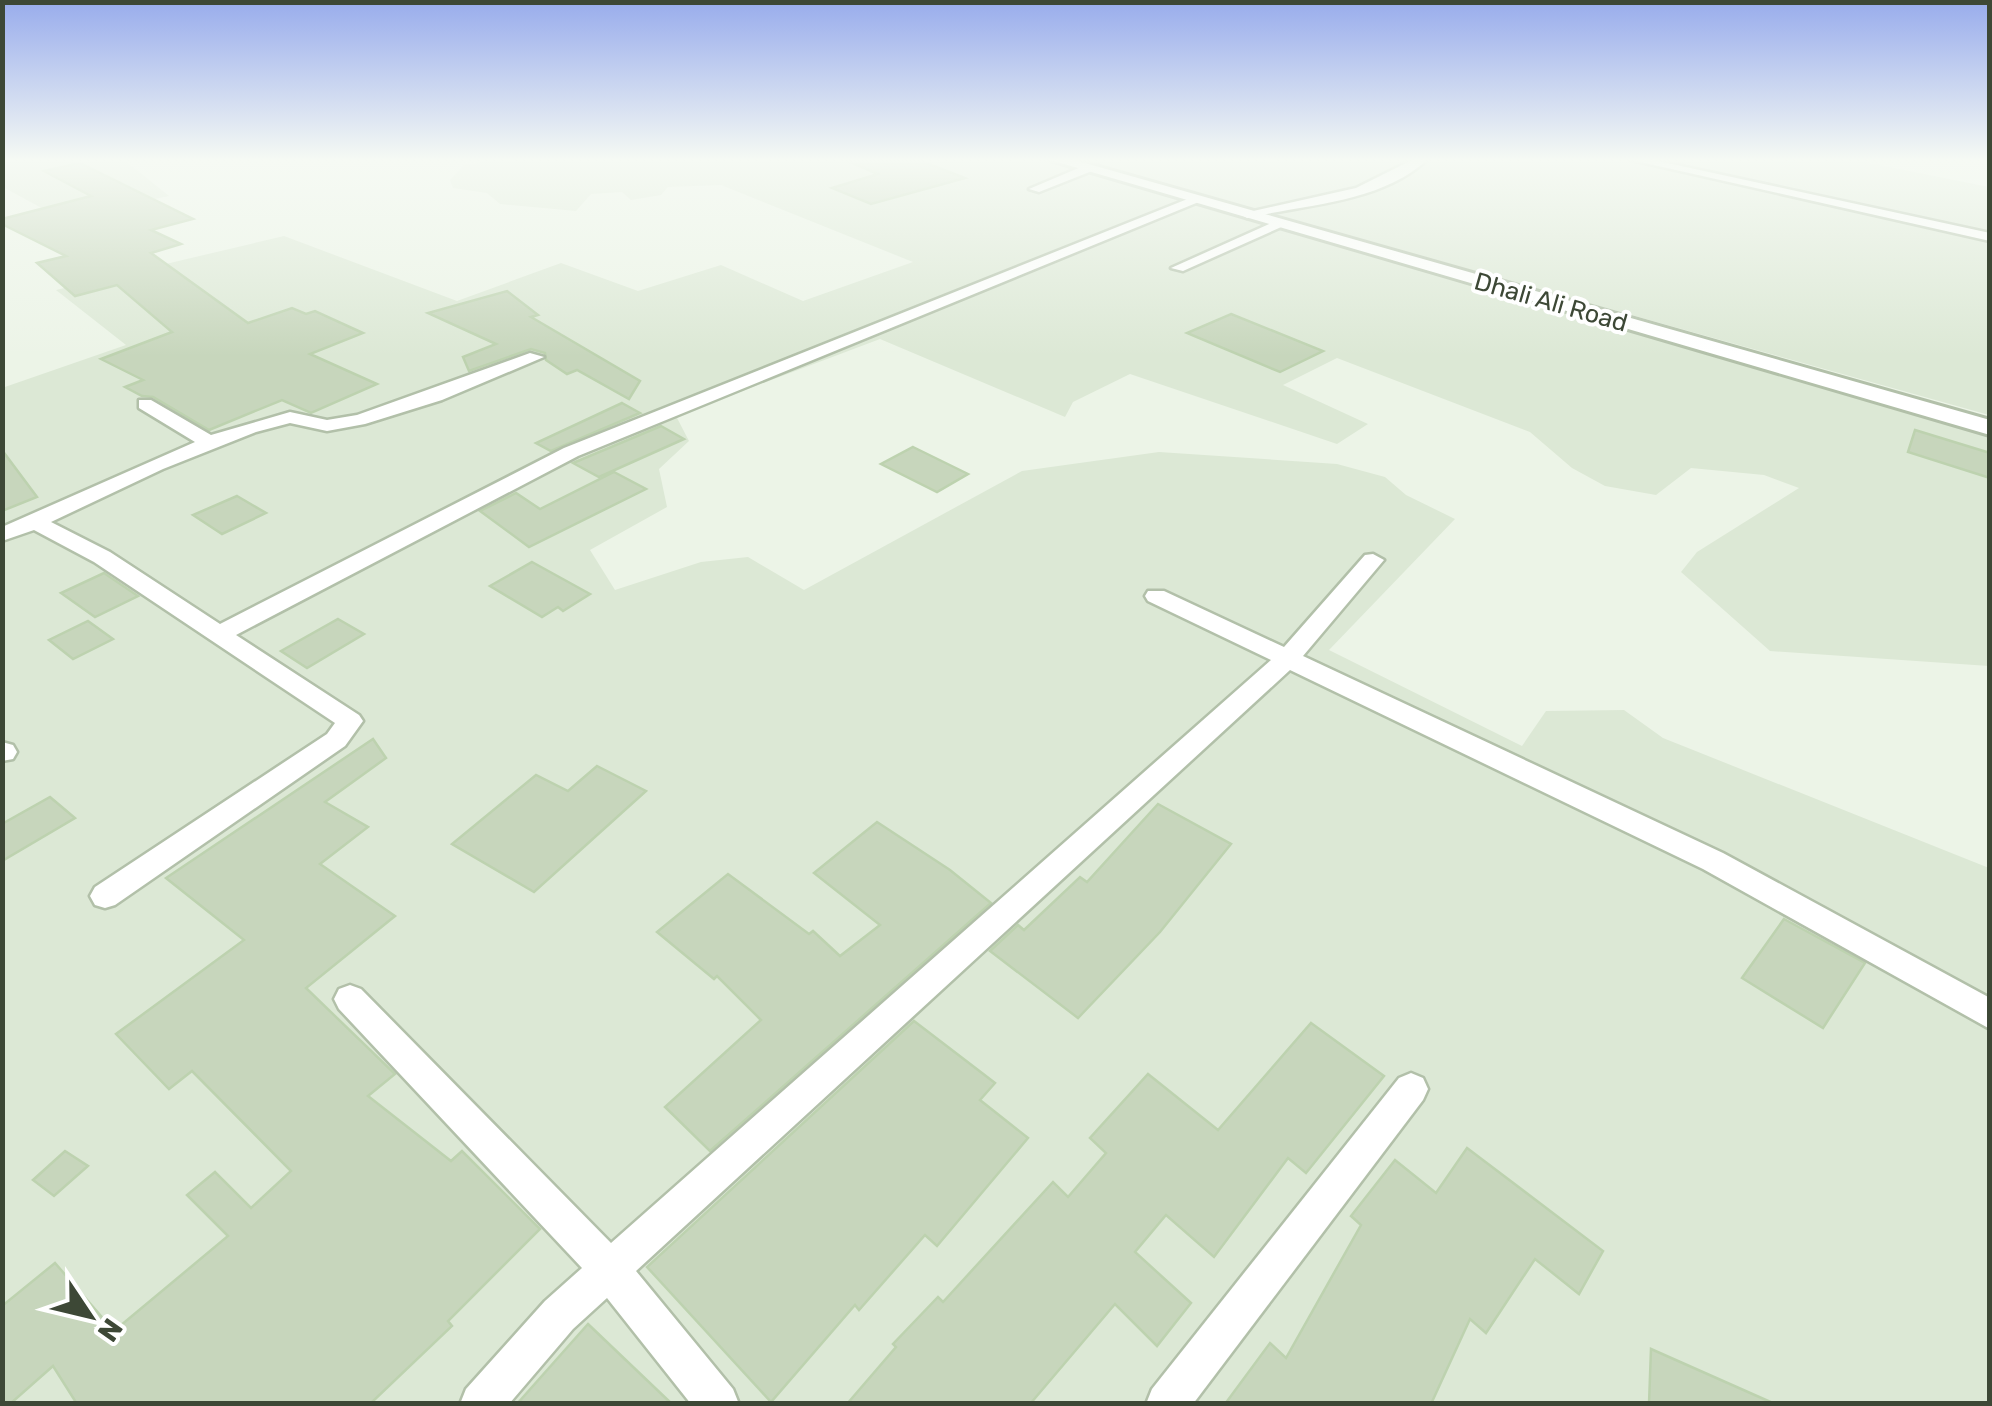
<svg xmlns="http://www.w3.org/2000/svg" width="1992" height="1406" font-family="Rubik,sans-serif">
<rect width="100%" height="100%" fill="#ecf4e7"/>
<g fill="#dce8d5">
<polygon points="2,159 123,159 169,196 60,218 3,187"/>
<polygon points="502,159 1040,159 1989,435 1989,666 1770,651 1681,572 1697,552 1799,488 1764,475 1691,468 1656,495 1605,486 1572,468 1530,432 1337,358 1283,385 1368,424 1337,444 1130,374 1073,402 1065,417 880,339 676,416 689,441 659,469 667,507 590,550 615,590 701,562 748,557 804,590 1022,471 1159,452 1337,464 1385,477 1406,495 1455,519 1329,650 1522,746 1546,711 1624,710 1663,738 1989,868 1989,1403 3,1403 2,388 126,345 56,290 284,236 457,301 561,263 638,291 721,265 803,301 913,262 721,185 668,187 661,195 631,200 622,192 591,194 576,211 500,204 487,193 453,188 450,180 464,165"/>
<polygon points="1074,159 1849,159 1989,187 1989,415"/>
</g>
<g fill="#c7d6bc" stroke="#bdd2af" stroke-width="2.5">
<polygon points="843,159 916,159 965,178 871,204 832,188 878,174"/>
<polygon points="80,163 193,219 151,230 181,244 151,253 248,323 292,308 306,314 315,311 363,333 310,354 377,384 311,413 282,400 209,430 153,397 142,396 125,387 143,380 101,359 172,332 117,285 75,296 37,263 66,256 2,224 2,219 91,196 44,171"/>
<polygon points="507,291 538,315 531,317 640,381 629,399 577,370 567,374 546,360 545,353 531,349 469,371 463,357 496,344 428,313"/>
<polygon points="1231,314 1323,351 1280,372 1187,333"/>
<polygon points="622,403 640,413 551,451 536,443"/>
<polygon points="661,426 684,439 599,477 573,463"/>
<polygon points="1915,430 1990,453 1990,478 1908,452"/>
<polygon points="913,447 968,474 937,492 881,464"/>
<polygon points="2,450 37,497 2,511"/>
<polygon points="614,472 646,489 529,547 480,511 516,493 540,509"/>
<polygon points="237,496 266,513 222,534 193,515"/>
<polygon points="532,562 590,594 563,611 558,607 542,617 490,586"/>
<polygon points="104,573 138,596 95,617 61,593"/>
<polygon points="338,619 364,634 307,668 281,651"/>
<polygon points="88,621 113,639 73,659 49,640"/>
<polygon points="373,739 386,758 325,802 368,827 320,864 395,916 306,988 395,1074 368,1096 451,1161 462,1151 540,1229 448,1321 452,1326 370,1404 77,1404 53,1366 10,1404 2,1404 2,1306 55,1263 114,1331 228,1236 187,1195 215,1172 251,1208 291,1171 192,1071 169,1089 116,1034 244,940 166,878"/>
<polygon points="597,766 646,791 534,892 452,844 536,775 568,791"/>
<polygon points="50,797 75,818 2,861 2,824"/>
<polygon points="1158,804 1231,844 1160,932 1078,1018 990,951 1018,925 1024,930 1080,877 1087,882"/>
<polygon points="877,822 950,870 991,903 710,1151 665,1107 761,1020 717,976 714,979 657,932 728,874 809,934 813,931 840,956 880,925 814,873"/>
<polygon points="1784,919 1865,963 1823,1028 1742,978"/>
<polygon points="914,1021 995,1083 980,1100 1028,1138 937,1246 925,1235 859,1310 855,1305 771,1402 647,1267"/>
<polygon points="1311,1023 1384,1076 1306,1173 1288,1158 1214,1257 1166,1215 1135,1252 1191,1303 1157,1346 1115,1304 1030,1404 847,1404 896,1347 893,1344 938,1297 943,1302 1053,1182 1068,1197 1106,1153 1090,1138 1148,1074 1218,1130"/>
<polygon points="1467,1148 1603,1251 1579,1294 1535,1259 1486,1333 1470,1319 1431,1404 1225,1404 1270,1343 1286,1358 1361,1225 1351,1216 1395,1160 1436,1193"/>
<polygon points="65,1151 88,1166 54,1196 33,1180"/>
<polygon points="588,1324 672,1404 517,1404"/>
<polygon points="1651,1349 1775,1404 1649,1404"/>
</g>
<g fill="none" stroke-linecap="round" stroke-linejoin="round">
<g stroke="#b2c0a9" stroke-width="5">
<g id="minor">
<path d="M1414,159H1428C1381,203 1307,204 1247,218L1240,214L1356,188Z"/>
<polygon points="1627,159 1649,159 1990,233 1990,241"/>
<polygon points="1088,164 1092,171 1039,192 1029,189"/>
<polygon points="1195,196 1206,199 578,456 236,635 359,715 363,721 345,746 115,905 105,908 95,905 90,896 95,887 327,734 335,723 94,562 34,530 2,541 2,527 195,442 139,408 139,400 151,400 211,435 290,412 327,420 357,415 530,353 544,357 442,400 365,424 327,431 290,423 256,432 163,469 51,522 110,552 220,624 564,448"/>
<polygon points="1276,221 1288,224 1183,271 1171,268"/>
<polygon points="1373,554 1384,560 1303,656 1723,853 1990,998 1990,1029 1703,869 1290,670 636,1271 733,1389 739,1404 691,1404 607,1298 573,1329 509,1404 460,1404 466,1389 545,1301 582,1268 339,1009 334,999 339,989 350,985 361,989 611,1243 1271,660 1148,601 1145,596 1148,591 1164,591 1284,647 1365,555"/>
<polygon points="2,742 13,745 17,752 13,759 2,761"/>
<polygon points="1411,1073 1423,1078 1428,1089 1423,1100 1193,1404 1146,1404 1152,1389 1399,1078"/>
</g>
</g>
<g stroke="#b2c0a9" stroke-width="6">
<polygon id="tertiary" points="1047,159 1071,159 1990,420 1990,435"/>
</g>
<use href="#minor" fill="#fff" fill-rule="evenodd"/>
<use href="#tertiary" fill="#fff" fill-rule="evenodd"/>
</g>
<linearGradient id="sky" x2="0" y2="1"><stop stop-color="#98acec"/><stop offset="0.45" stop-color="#f6faf4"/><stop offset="1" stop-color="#f6faf4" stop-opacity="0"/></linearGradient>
<rect width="1992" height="356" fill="url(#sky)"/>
<g text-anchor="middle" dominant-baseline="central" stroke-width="8" stroke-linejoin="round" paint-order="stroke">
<g font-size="25" fill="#3d4836" stroke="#fff">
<text transform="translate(1551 302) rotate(16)">Dhali Ali Road</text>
</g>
</g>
<rect width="1992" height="1406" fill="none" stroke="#3d4836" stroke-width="10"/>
<g transform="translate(90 1316) rotate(125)" stroke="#ffffff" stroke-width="8" paint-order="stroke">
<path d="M0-8L18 38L0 25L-18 38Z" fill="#3d4836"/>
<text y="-15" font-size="28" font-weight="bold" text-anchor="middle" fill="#3d4836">N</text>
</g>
</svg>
